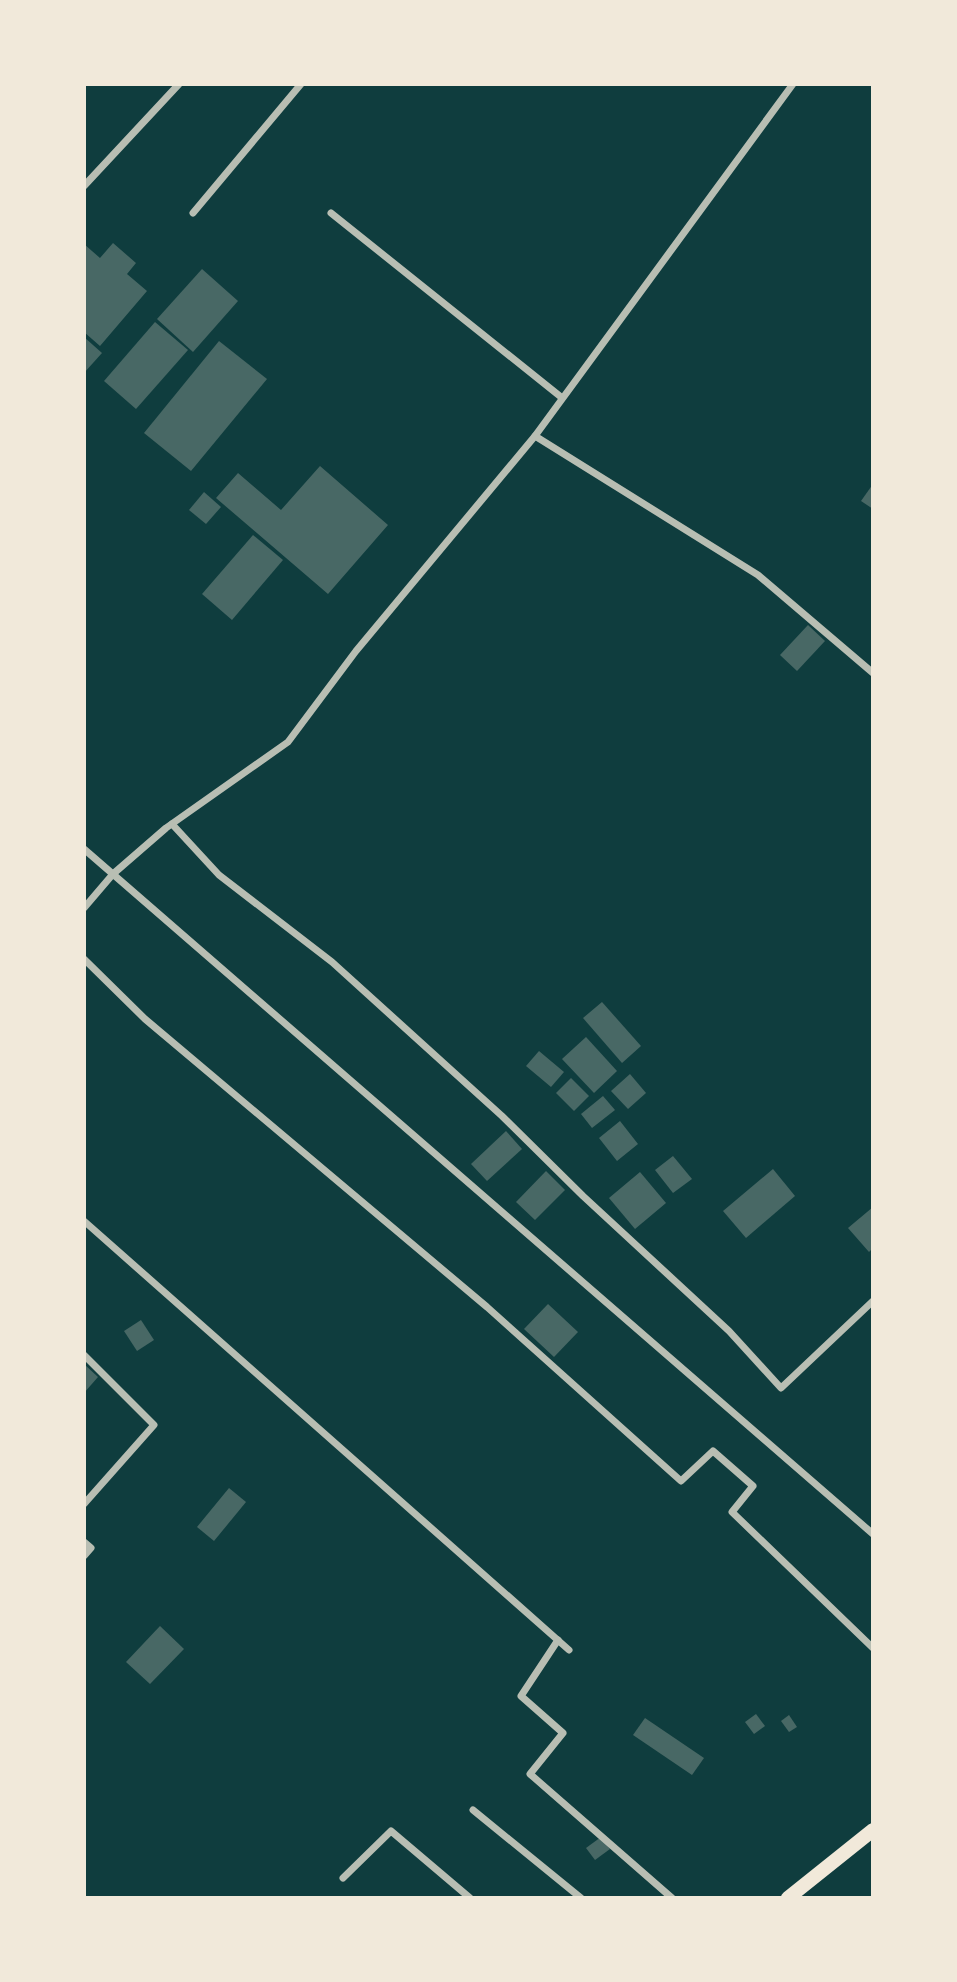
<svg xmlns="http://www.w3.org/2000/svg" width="957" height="1982" font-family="'Archivo Narrow',sans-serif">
<rect width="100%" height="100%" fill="#0f3d3e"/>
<g fill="#486865">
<polygon points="113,243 136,263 127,274 147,291 100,346 84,332 84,244 100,258"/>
<polygon points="202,269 238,301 193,352 157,319"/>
<polygon points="155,322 188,350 136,409 104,381"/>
<polygon points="84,337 102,353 84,373"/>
<polygon points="219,341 267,379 191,471 144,433"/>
<polygon points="320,466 388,525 328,594 216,498 238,473 281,510"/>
<polygon points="873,484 873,509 861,501"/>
<polygon points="204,492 221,507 206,524 189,510"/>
<polygon points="253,535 283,560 232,620 202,594"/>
<polygon points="808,625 825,641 797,671 780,655"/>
<polygon points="602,1002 641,1046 622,1063 583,1018"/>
<polygon points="586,1037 617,1071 594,1093 562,1059"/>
<polygon points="539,1051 564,1072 551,1087 526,1066"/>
<polygon points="630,1074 646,1093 628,1109 611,1091"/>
<polygon points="571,1078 589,1096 574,1111 556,1093"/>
<polygon points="603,1096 615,1110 592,1128 581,1114"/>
<polygon points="620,1121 638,1144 617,1161 599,1138"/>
<polygon points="506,1131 522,1149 487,1181 471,1164"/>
<polygon points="673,1156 692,1179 673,1193 655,1170"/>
<polygon points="773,1169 795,1196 746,1238 723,1211"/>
<polygon points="546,1171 565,1190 535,1220 516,1202"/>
<polygon points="640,1172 666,1203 635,1229 609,1198"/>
<polygon points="873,1207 873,1248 869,1252 848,1228"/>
<polygon points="548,1304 578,1332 554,1357 524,1329"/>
<polygon points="141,1320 154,1340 137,1351 124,1331"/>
<polygon points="84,1364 98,1377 84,1393"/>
<polygon points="229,1488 246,1502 214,1541 197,1527"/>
<polygon points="160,1626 184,1649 150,1684 126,1662"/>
<polygon points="756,1714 765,1726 754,1734 745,1722"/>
<polygon points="789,1715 797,1727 789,1732 781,1721"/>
<polygon points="645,1718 704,1758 692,1775 633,1735"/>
<polygon points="601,1837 610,1849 595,1860 586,1848"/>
</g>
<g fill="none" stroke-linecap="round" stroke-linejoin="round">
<g stroke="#b8beb3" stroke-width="7">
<polyline points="84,186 179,84"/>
<polyline points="193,213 301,84"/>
<polyline points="331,213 561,397"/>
<polyline points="535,436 758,575 873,673"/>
<polyline points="172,824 219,875 332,962 502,1116 583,1196 729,1331 781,1388 873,1301"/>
<polyline points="84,849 873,1534"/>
<polyline points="84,908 113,874 166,828 288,742 356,651 535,436 793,84"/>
<polyline points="84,959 145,1019 487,1307 681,1481 713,1451 753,1486 732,1512 873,1648"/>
<polyline points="84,1221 569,1650"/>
<polyline points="84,1355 154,1425 84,1504"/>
<polyline points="84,1542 91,1548 84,1556"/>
<polyline points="558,1640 521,1696 563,1733 530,1774 672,1898"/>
<polyline points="473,1810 581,1898"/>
<polyline points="343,1878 391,1831 470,1898"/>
</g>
<polyline stroke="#f1e9da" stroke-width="14" points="788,1898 873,1830"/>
</g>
<rect width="957" height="1982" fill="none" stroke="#f1e9da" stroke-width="172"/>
</svg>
